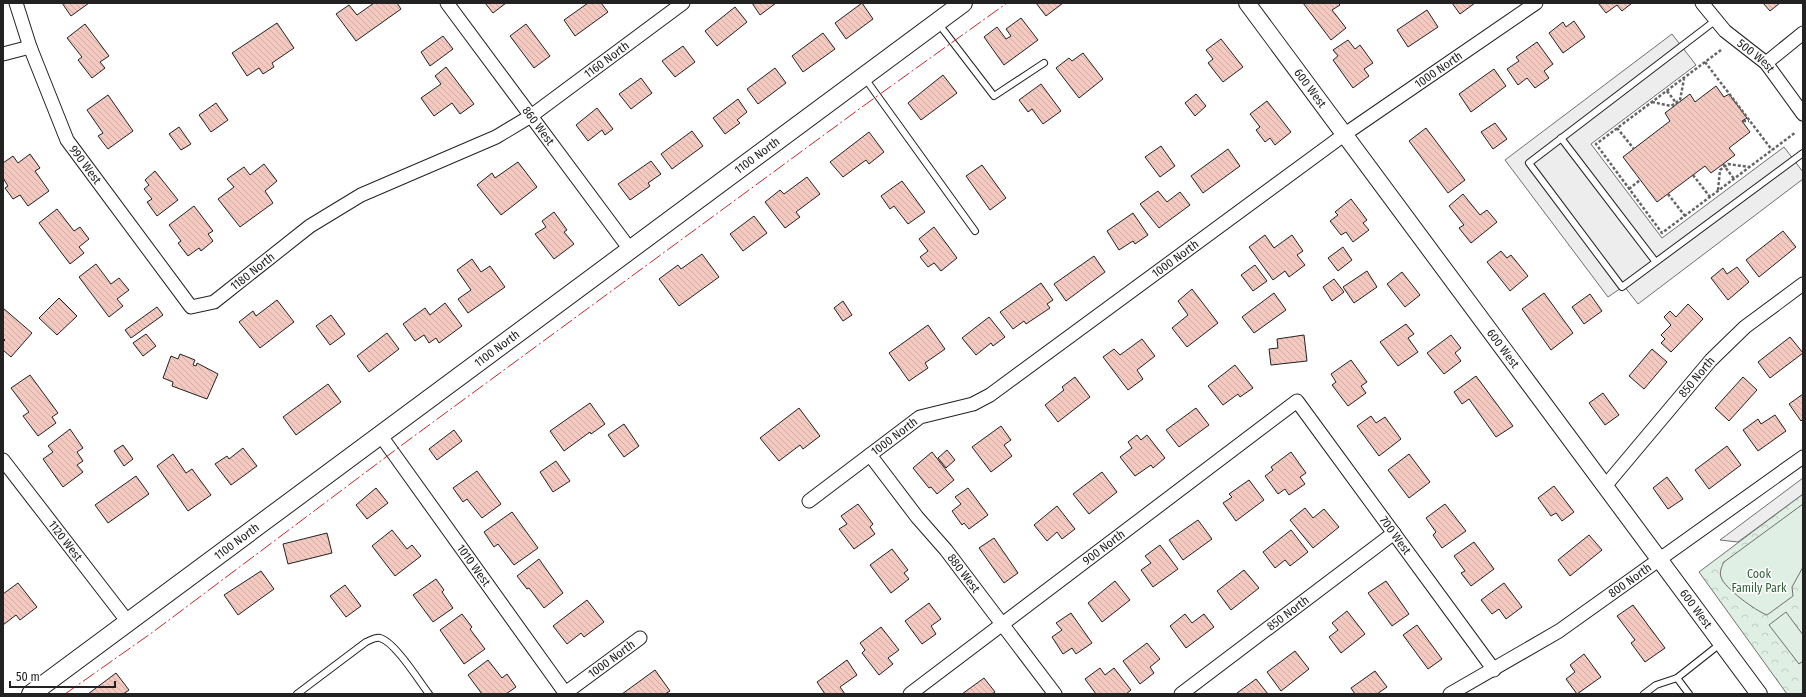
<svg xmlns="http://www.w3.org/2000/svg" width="1806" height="697" font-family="'Fira Sans Condensed',sans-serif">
<defs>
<pattern id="park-crowns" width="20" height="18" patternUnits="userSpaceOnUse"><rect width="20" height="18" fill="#e0efe3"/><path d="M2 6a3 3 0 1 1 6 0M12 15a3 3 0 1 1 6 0" fill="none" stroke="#c0cdc2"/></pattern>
<pattern id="building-back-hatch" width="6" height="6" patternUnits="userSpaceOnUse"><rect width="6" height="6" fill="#f3c9c0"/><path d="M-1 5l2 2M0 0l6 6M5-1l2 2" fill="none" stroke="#d0aca5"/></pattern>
</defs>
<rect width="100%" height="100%" fill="#fff"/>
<polygon fill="url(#park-crowns)" stroke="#6f6f6f" points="1803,494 1803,694 1787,694 1699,572"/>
<g fill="#e0efe3" stroke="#6f6f6f">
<path d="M1803,504V567L1792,587L1793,596L1767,615C1756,611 1724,588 1721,577C1719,572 1722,566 1724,562Z"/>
<polygon points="1786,612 1803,635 1803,661 1799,664 1769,625"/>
</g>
<g fill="#ededed" stroke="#6f6f6f">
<polygon points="1672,34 1696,65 1591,144 1662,238 1784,147 1803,172 1803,179 1638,304 1624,286 1608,297 1505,160"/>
<polygon points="1803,478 1803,494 1738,542 1720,540"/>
</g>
<g fill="url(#building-back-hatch)" stroke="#222">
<polygon points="62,3 89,3 71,16"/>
<polygon points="374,3 397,3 401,9 356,41 336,14 349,5 357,15"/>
<polygon points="485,3 506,3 493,13"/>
<polygon points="588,3 601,3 608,12 575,36 564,20"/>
<polygon points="752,3 776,3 760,15"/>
<polygon points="862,3 873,19 846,39 835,23"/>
<polygon points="1036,3 1063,3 1046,16"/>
<polygon points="1303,3 1338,3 1340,5 1332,10 1346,28 1331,40"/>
<polygon points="1452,3 1475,3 1460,14"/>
<polygon points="1598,3 1632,3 1622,11 1617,5 1606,13"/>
<polygon points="1763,3 1780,3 1770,11"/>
<polygon points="735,7 747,22 717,46 705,31"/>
<polygon points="1427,10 1438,27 1408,47 1397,30"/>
<polygon points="1021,18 1038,40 1004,65 984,37 997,27 1006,39 1011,36 1006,29"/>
<polygon points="1574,21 1585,37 1563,53 1549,33 1563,22 1566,27"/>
<polygon points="277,23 294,48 272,63 274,67 263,74 259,68 247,76 232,53"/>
<polygon points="85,24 109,56 100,62 105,68 92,78 78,60 82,57 67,38"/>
<polygon points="526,24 550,56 534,68 510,36"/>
<polygon points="823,33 835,49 803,72 792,56"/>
<polygon points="443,36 453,49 430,66 421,52"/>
<polygon points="1221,39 1243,67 1223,82 1208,63 1213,59 1206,50"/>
<polygon points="1348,40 1355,49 1360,45 1373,63 1364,69 1369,76 1353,88 1333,60 1338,56 1333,50"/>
<polygon points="1537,42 1553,64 1544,71 1549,78 1535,88 1527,78 1518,85 1507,69 1519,61 1516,57"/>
<polygon points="683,46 695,62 675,77 662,61"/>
<polygon points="1083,53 1103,79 1079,98 1056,68 1069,58 1072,61"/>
<polygon points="446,67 474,104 460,114 452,103 434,116 421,98 441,84 435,76"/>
<polygon points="775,68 786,83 758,104 747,89"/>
<polygon points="1494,69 1506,86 1471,112 1459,94"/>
<polygon points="943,75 957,93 921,120 908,103"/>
<polygon points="641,78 652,93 631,109 619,94"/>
<polygon points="1041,84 1061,111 1043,124 1032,109 1028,112 1019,100"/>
<polygon points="1716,86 1724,97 1729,94 1747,118 1742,121 1750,132 1729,148 1735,155 1711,173 1705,166 1657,202 1623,157 1670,121 1665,113 1690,94 1695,102"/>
<polygon points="1196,94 1206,106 1195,116 1185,103"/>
<polygon points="108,95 133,131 108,149 98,136 103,133 87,110"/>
<polygon points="738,99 747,112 737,120 740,123 725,134 713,118"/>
<polygon points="1267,101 1291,132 1275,145 1270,138 1265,142 1256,130 1260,127 1250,114"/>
<polygon points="216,103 228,120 211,132 199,115"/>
<polygon points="597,108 613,129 605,135 602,130 588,141 576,125"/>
<polygon points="1495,123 1507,139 1493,149 1481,132"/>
<polygon points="179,127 191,144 181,150 169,134"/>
<polygon points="1426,128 1465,180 1448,193 1409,141"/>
<polygon points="692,131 703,146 672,169 661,154"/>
<polygon points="869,132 884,152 869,164 866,160 843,177 830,162"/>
<polygon points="1161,146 1175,166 1160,177 1145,157"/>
<polygon points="1228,149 1240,166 1203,193 1191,176"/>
<polygon points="30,154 40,168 35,171 49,191 28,206 20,195 13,199 5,188 8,186 3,178 3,163 13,156 18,163"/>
<polygon points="651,161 661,174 648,183 650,186 630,200 618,184"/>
<polygon points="518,162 537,187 501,215 477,185 492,173 495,178"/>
<polygon points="264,164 277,181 265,191 273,203 240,227 218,199 234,187 227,179 244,167 250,175"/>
<polygon points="982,165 1006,198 990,210 966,176"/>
<polygon points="155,171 178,200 157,216 147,202 152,199 144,189 149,185 145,180"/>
<polygon points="807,177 820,194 796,212 800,217 785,228 765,202 780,190 784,194"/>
<polygon points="902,181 925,212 908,224 894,206 890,209 881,196"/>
<polygon points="1158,191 1167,202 1180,192 1190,205 1159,228 1140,204"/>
<polygon points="1463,194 1480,215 1487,210 1497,222 1471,243 1459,228 1464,225 1449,206"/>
<polygon points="1351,199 1367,220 1363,223 1369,230 1353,242 1346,232 1341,235 1330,221 1338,215 1335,212"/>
<polygon points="194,206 213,231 208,234 213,241 201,251 199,248 188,256 178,243 181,241 169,225"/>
<polygon points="57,209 74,231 80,227 89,239 79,247 84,253 70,264 39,223"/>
<polygon points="554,212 567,230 564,232 574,244 554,259 535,234 546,227 542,221"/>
<polygon points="1133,213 1148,235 1135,244 1133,241 1119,250 1107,231"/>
<polygon points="754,216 767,233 743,251 730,234"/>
<polygon points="934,227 957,258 941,271 934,263 928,267 920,257 928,251 919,239"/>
<polygon points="1783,231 1796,247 1759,277 1746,260"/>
<polygon points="1265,235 1274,248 1292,235 1303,251 1297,255 1305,265 1289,277 1285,271 1273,280 1249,247"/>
<polygon points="1343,247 1352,260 1338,271 1328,258"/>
<polygon points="1501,251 1507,258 1511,255 1528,276 1510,291 1487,262"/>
<polygon points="702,254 719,277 679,306 659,279 678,265 681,269"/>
<polygon points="1094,256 1105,272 1066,301 1054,284"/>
<polygon points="472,259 481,272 490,266 505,287 468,313 458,299 471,290 457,270"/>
<polygon points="96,264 111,284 119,278 129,290 117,299 123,306 109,317 79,277"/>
<polygon points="1255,265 1267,281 1253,291 1241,275"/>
<polygon points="1737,267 1749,282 1728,300 1711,278 1723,268 1727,274"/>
<polygon points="1367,271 1377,287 1354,303 1343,287"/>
<polygon points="1402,272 1420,295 1405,307 1387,284"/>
<polygon points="1334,279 1344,292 1332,301 1323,287"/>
<polygon points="1041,283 1053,300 1047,304 1050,308 1026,324 1024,321 1013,329 1000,312"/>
<polygon points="1192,289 1218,323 1187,347 1172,328 1188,315 1178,301"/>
<polygon points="1274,293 1286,310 1254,333 1242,317"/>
<polygon points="1544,293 1573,333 1551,350 1522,309"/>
<polygon points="1590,294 1602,311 1584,324 1572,307"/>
<polygon points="59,298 77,316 57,335 39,318"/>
<polygon points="277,300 294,322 260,348 239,322 253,311 256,316"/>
<polygon points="843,301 852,315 843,321 834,308"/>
<polygon points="445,303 462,326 439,343 436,338 429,343 424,335 415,341 403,324 425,308 430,315"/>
<polygon points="1688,304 1703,319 1671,352 1661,343 1665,339 1661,335 1671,325 1664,317 1670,311 1676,317"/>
<polygon points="157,307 163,315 131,338 125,330"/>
<polygon points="3,308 32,333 11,357 3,350 3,342 5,340 3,338"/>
<polygon points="331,315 345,334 330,345 316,326"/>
<polygon points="989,317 1005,337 993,346 991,343 976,355 962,338"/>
<polygon points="1406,324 1414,334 1408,338 1418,352 1398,366 1380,342"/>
<polygon points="928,325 945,349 925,363 928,368 909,381 889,353"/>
<polygon points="387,333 399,349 369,372 357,356"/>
<polygon points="146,334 156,346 143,356 133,343"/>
<polygon points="1304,335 1307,361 1271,365 1269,349 1278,348 1277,339"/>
<polygon points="1451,335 1461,348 1455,353 1461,361 1444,374 1427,353"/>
<polygon points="1790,337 1803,353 1770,378 1758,362"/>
<polygon points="1142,339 1155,356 1137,370 1143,379 1128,390 1103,357 1114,349 1120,355"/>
<polygon points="1652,349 1667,362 1644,389 1629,376"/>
<polygon points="180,354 195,360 193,365 196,366 197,363 218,374 207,399 172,386 173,382 163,378 171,356 178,359"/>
<polygon points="1351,360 1367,382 1361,386 1366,393 1348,406 1332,385 1336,382 1331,374"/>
<polygon points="1235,365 1253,388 1240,397 1238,394 1223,405 1208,386"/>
<polygon points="30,375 58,413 52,417 56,423 38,436 23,416 29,412 11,388"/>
<polygon points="1476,376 1513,426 1496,437 1469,399 1462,404 1454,392"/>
<polygon points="1075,377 1090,397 1058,422 1045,405 1064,390 1062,387"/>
<polygon points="1743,377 1757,390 1729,421 1715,408"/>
<polygon points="328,384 341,402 296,435 283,417"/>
<polygon points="1603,393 1619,415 1605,425 1589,403"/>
<polygon points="1803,394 1803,419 1801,421 1789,404"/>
<polygon points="590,403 605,424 591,434 590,432 564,451 550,431"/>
<polygon points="799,408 820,436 803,449 800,445 779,461 760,438"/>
<polygon points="1196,408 1209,425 1179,447 1166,430"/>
<polygon points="1775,415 1786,431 1758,451 1743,430 1758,419 1761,424"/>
<polygon points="1371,416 1376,423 1385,417 1401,439 1379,456 1357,426"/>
<polygon points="624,424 639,446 624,457 608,435"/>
<polygon points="1001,426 1011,440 1004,445 1012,456 991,472 972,447"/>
<polygon points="70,429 83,448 77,452 83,461 77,465 83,472 63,487 43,459 53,452 48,446"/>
<polygon points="454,430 462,441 437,460 429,449"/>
<polygon points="1137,435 1141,440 1147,435 1165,458 1153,468 1151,465 1135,476 1120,457 1132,448 1128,442"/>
<polygon points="123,445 133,459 124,466 114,451"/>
<polygon points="1727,446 1741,465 1709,489 1695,470"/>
<polygon points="243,448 257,466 231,485 215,464 227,456 229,459"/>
<polygon points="947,450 955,460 946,468 938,458"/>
<polygon points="932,452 954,480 937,494 931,487 929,488 913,468"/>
<polygon points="1291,452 1306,473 1300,477 1305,484 1289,495 1285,489 1278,494 1265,476 1273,470 1271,467"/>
<polygon points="173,454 186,473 192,469 211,495 188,511 157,466"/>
<polygon points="1409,454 1430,482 1409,498 1388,470"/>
<polygon points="556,461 570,481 553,492 540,472"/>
<polygon points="477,471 501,504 482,518 467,499 463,502 453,488"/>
<polygon points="1102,472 1117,492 1089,514 1073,494"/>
<polygon points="136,476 149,494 108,523 95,505"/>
<polygon points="1667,477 1683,499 1668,509 1653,488"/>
<polygon points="1249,480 1264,500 1236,521 1223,503 1232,497 1229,494"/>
<polygon points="1554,486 1574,512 1562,521 1556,513 1551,516 1538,498"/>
<polygon points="376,488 388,503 367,519 356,505"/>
<polygon points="968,488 988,515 969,529 964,523 962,525 952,511 961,504 955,497"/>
<polygon points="858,504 873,524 870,527 875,534 854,549 839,529 847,524 841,516"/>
<polygon points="1445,504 1466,531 1442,548 1433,535 1436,532 1426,518"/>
<polygon points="1057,506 1075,529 1062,539 1057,532 1047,541 1034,525"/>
<polygon points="1305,508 1313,518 1324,509 1339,527 1313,548 1290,520"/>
<polygon points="512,512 538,548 514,565 498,544 494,547 484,532"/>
<polygon points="1198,520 1212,539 1183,560 1169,540"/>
<polygon points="392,530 407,549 412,545 421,556 395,576 372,546"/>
<polygon points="1291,530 1308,552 1290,566 1285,560 1275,568 1263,552"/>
<polygon points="327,533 332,553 288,564 283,544"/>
<polygon points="1589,535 1602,550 1570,576 1558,560"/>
<polygon points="994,538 1018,573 1004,583 979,548"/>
<polygon points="1474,542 1494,569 1471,586 1461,573 1465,571 1454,556"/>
<polygon points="1160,545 1178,569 1153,587 1141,570 1151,563 1145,556"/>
<polygon points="892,549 908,570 904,573 909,579 891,593 870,565"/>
<polygon points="539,559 563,593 544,608 529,588 527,589 517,576"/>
<polygon points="1244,570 1259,588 1231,610 1217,591"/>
<polygon points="261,571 274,589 238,615 224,595"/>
<polygon points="436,579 444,590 442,592 453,608 433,622 413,595"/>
<polygon points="1115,581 1130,600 1102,622 1088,603"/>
<polygon points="1386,581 1409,614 1392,626 1368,593"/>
<polygon points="18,583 37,607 20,620 16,615 3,625 3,594"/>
<polygon points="1504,583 1522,607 1506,619 1499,609 1492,614 1481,600"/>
<polygon points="345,585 361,606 346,617 330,596"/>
<polygon points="587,600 604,622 584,637 581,633 567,644 553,626"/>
<polygon points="929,603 941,619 931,626 936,634 922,644 905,621"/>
<polygon points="1633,605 1665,648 1645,662 1631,643 1635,640 1617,616"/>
<polygon points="1347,611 1365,634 1341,653 1329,637 1338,630 1332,623"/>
<polygon points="1071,613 1092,643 1076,654 1072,648 1063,654 1052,637 1062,630 1056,623"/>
<polygon points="462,614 472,627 470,629 485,649 464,664 440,630"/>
<polygon points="1185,614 1192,623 1204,614 1214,627 1186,648 1170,626"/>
<polygon points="1417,625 1442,659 1428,669 1403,635"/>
<polygon points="881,627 899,650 888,658 893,664 879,675 862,653 865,650 860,643"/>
<polygon points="1147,643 1160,659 1150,667 1154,673 1140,684 1123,661"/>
<polygon points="1295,651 1309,669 1281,691 1267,672"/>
<polygon points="1584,654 1601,677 1577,694 1566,679 1575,672 1570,665"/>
<polygon points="488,660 502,678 507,674 516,687 506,694 482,694 468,675"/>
<polygon points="847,660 857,675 840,687 845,694 825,694 817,682"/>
<polygon points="1100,668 1105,675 1114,668 1131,690 1126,694 1096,694 1085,679"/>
<polygon points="655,670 670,691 665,694 622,694"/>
<polygon points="1375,671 1387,687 1377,694 1355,694 1351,688"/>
<polygon points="116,673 129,690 123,694 88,694"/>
<polygon points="984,678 995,692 992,694 962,694"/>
<polygon points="1256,679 1268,694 1237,694 1237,693"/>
</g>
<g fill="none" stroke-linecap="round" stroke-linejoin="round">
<g stroke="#222" stroke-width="8">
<g id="service">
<polyline points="1716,20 1529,163 1622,287 1803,153"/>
<polyline points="938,23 994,96 1044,63"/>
<polyline points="864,77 975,231"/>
<polyline points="1561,138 1655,261"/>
<polyline points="1677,678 1689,694"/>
<path d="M297,694L366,642C371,640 375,637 380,638C395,642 419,681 429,694"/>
<polyline points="1644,694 1656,685 1677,678 1720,644"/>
</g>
</g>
<g stroke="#222" stroke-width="15">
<g id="minor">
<path id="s1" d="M16,3L30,47L67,140L191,307L214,302L310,226L361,195L496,137L531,116L683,3"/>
<path id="s2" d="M447,3L629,248"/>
<path id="s3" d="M1702,3L1725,31L1766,63L1803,114"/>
<polyline points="3,54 30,47"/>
<polyline points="1766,63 1803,33"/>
<path id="s4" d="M381,436L566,694"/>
<path id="s5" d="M870,455L917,517L946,550L1055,694"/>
<path id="s6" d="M3,460L128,622"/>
<path id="s7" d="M1606,485L1711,360L1745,327L1803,284"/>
<path id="s8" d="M809,501L920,417L973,404L990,395L1345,134L1536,3"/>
<path id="s9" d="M564,694L640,638"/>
<path id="s10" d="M910,694L1297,401L1494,670"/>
<path id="s11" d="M1181,694L1394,533"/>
<path id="s12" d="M1450,694L1559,631L1803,457"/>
</g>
</g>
<g stroke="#222" stroke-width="18">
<g id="tertiary">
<path id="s13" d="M1247,3L1759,694"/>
</g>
</g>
<g stroke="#222" stroke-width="20">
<g id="secondary">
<path id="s14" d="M31,694L963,3"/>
</g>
</g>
<g stroke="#646464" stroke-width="2.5" stroke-dasharray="3 2" stroke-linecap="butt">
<polyline points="1721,50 1596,144 1662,233 1796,132"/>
<polyline points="1705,62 1772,150"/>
<polyline points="1667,91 1677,104"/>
<polyline points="1652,102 1671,106 1680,100 1684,79"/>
<polyline points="1743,121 1749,121"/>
<polyline points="1617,128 1634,149"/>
<polyline points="1723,164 1734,179"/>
<polyline points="1693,175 1710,197"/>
<polyline points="1629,189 1640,180"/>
<polyline points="1718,190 1720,170 1728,164 1749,167"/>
<polyline points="1668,194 1685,216"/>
</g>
<use href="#service" stroke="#fff" stroke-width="6"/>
<use href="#minor" stroke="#fff" stroke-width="13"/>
<use href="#tertiary" stroke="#fff" stroke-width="16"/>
<use href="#secondary" stroke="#fff" stroke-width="18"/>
<polyline stroke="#c62828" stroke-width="1" stroke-dasharray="14 3 2 3" stroke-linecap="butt" points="65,694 153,632 406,442 862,107 1007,3"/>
</g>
<g text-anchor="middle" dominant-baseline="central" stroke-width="3" stroke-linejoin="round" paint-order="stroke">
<g font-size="12" fill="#222" stroke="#fff">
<text stroke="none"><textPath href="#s3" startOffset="76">500 West</textPath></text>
<text stroke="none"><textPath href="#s1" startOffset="842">1160 North</textPath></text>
<text stroke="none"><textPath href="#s8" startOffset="767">1000 North</textPath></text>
<text stroke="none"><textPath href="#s13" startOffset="106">600 West</textPath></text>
<text stroke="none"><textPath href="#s2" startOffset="153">860 West</textPath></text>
<text stroke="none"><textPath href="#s14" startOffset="904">1100 North</textPath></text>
<text stroke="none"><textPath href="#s1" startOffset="177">990 West</textPath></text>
<text stroke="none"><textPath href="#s8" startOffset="443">1000 North</textPath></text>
<text stroke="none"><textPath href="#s1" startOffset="427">1180 North</textPath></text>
<text stroke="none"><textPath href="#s14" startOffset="580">1100 North</textPath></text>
<text stroke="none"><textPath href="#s13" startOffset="430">600 West</textPath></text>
<text stroke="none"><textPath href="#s7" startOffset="141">850 North</textPath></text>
<text stroke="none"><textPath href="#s8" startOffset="107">1000 North</textPath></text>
<text stroke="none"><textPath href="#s10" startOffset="652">700 West</textPath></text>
<text stroke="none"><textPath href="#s6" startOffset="102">1120 West</textPath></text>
<text stroke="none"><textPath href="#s14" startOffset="256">1100 North</textPath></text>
<text stroke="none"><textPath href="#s10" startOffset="243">900 North</textPath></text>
<text stroke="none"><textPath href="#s4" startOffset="159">1010 West</textPath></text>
<text stroke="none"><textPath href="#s5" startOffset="151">880 West</textPath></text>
<text stroke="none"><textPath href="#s12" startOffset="213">800 North</textPath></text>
<text stroke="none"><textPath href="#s13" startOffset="754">600 West</textPath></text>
<text stroke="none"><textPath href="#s11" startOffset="134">850 North</textPath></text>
<text stroke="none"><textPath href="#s9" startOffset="59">1000 North</textPath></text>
</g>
<g font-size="12" fill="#2f5e38" stroke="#fff">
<text x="1759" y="574">Cook<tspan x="1759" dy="14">Family Park</tspan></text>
</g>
</g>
<rect width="1806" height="697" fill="none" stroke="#222222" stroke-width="8"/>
<path d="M10 681v6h105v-6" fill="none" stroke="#222222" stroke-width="2"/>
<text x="16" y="681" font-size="12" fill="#222222" stroke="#ffffff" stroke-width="3" paint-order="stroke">50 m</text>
</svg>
